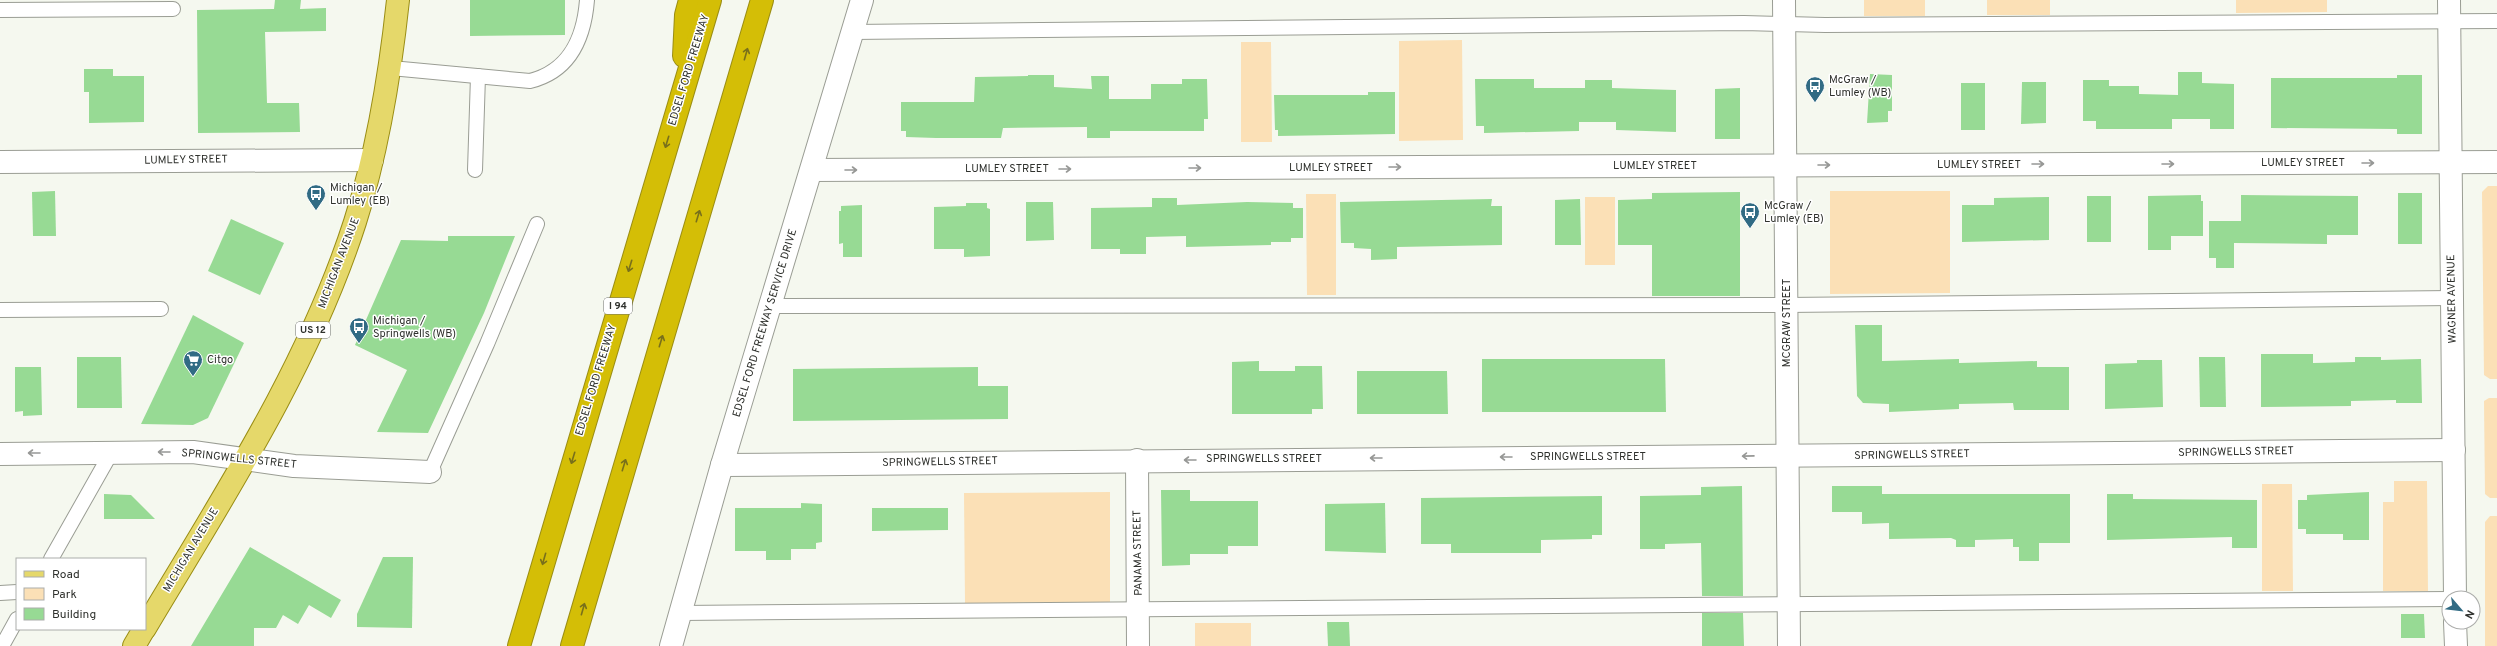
<svg xmlns="http://www.w3.org/2000/svg" width="2497" height="646" font-family="Overpass,sans-serif">
<rect width="100%" height="100%" fill="#f5f8ef"/>
<g fill="#fbe0b6">
<rect x="1864" y="0" width="61" height="16"/>
<rect x="1987" y="0" width="63" height="15"/>
<polygon points="2236,0 2327,0 2327,12 2236,13"/>
<polygon points="1462,40 1463,140 1399,141 1399,41"/>
<polygon points="1241,42 1271,42 1272,142 1241,142"/>
<polygon points="2488,186 2497,186 2497,379 2490,379 2484,375 2482,192"/>
<polygon points="1830,191 1950,191 1950,293 1830,294"/>
<polygon points="1306,194 1336,194 1336,295 1307,295"/>
<rect x="1585" y="197" width="30" height="68"/>
<polygon points="2489,398 2497,398 2497,498 2490,498 2485,494 2484,401"/>
<polygon points="2394,481 2427,481 2428,591 2383,591 2383,502 2394,502"/>
<polygon points="2262,484 2292,484 2293,591 2262,591"/>
<polygon points="1110,492 1110,602 965,603 964,493"/>
<polygon points="2490,516 2497,516 2497,646 2485,646 2485,522"/>
<rect x="1195" y="623" width="56" height="23"/>
</g>
<g fill="#97da94">
<polygon points="275,0 301,0 300,9 326,8 326,31 265,32 267,103 299,103 300,132 198,133 197,10 274,9"/>
<polygon points="470,0 565,0 565,35 470,36"/>
<polygon points="84,69 113,69 113,76 144,76 144,122 89,123 89,92 84,92"/>
<polygon points="2178,72 2202,72 2202,83 2234,84 2234,129 2210,129 2210,119 2172,119 2172,129 2096,129 2096,121 2083,121 2083,80 2109,80 2109,86 2139,86 2139,94 2178,95"/>
<polygon points="1870,74 1892,75 1892,111 1888,111 1888,122 1867,123"/>
<polygon points="1028,75 1054,75 1054,87 1092,89 1091,76 1109,76 1109,99 1151,99 1151,84 1182,84 1182,79 1207,79 1208,119 1204,119 1204,131 1110,131 1110,138 1087,138 1087,127 1003,128 1001,138 936,138 906,137 906,131 901,131 901,102 974,102 975,77 1028,76"/>
<polygon points="2397,75 2422,75 2422,134 2397,134 2397,129 2271,128 2271,78 2397,78"/>
<polygon points="1475,79 1534,79 1534,88 1585,88 1585,80 1612,80 1612,88 1676,90 1676,132 1616,130 1616,122 1579,122 1579,131 1484,133 1484,126 1476,126"/>
<polygon points="2022,82 2046,82 2046,123 2021,124"/>
<rect x="1961" y="83" width="24" height="47"/>
<polygon points="1740,88 1740,139 1715,139 1715,89"/>
<polygon points="1368,92 1395,92 1395,134 1278,136 1278,130 1275,130 1274,95 1368,95"/>
<polygon points="55,191 56,236 33,236 32,192"/>
<polygon points="1740,192 1740,296 1652,296 1652,245 1618,245 1618,200 1652,199 1652,193"/>
<rect x="2398" y="193" width="24" height="51"/>
<polygon points="2201,195 2201,201 2203,201 2203,236 2171,236 2171,250 2148,250 2148,196"/>
<polygon points="2241,195 2358,196 2358,235 2327,235 2327,244 2234,243 2234,268 2216,268 2216,258 2209,258 2209,221 2241,221"/>
<rect x="2087" y="196" width="24" height="46"/>
<polygon points="2049,197 2049,240 1962,242 1962,205 1994,205 1994,198"/>
<polygon points="1152,198 1177,198 1177,205 1247,202 1293,203 1293,208 1303,208 1303,238 1291,238 1291,242 1271,242 1271,245 1186,247 1186,236 1146,237 1146,254 1120,254 1120,249 1091,249 1091,208 1152,207"/>
<polygon points="1492,199 1491,206 1502,206 1502,245 1397,247 1397,259 1371,260 1371,249 1354,248 1354,243 1341,243 1340,202"/>
<polygon points="1580,199 1581,245 1555,245 1555,200"/>
<polygon points="1026,202 1053,202 1054,240 1026,241"/>
<polygon points="966,203 987,203 987,208 990,209 990,256 964,257 964,249 934,249 934,207 966,206"/>
<polygon points="862,205 862,257 843,257 843,243 839,244 839,211 841,211 841,206"/>
<polygon points="231,219 284,243 260,295 208,271"/>
<polygon points="448,236 515,236 484,313 428,433 377,432 407,370 355,345 401,240 448,241"/>
<polygon points="193,315 244,343 208,418 193,425 141,424"/>
<polygon points="1855,325 1882,325 1882,361 1959,359 1959,363 2037,361 2037,367 2069,367 2069,410 2014,410 2013,403 1959,404 1959,409 1889,412 1889,404 1863,403 1857,396"/>
<polygon points="2261,354 2313,354 2313,363 2355,362 2355,357 2381,357 2381,360 2421,359 2422,403 2396,403 2396,400 2351,401 2351,406 2261,407"/>
<polygon points="77,357 121,357 122,408 77,408"/>
<polygon points="2199,357 2225,357 2226,407 2200,407"/>
<polygon points="1482,359 1665,359 1666,412 1482,412"/>
<polygon points="2137,360 2162,360 2163,407 2105,409 2105,364 2137,363"/>
<polygon points="1259,361 1259,371 1295,371 1295,366 1322,366 1323,409 1312,409 1312,414 1232,414 1232,362"/>
<polygon points="15,367 41,367 42,415 23,416 23,411 15,412"/>
<polygon points="978,367 978,386 1008,386 1008,419 793,421 793,369"/>
<polygon points="1357,371 1447,371 1448,414 1357,414"/>
<polygon points="1742,486 1743,596 1702,596 1701,543 1665,544 1665,549 1640,549 1640,496 1701,495 1701,487"/>
<polygon points="1832,486 1882,486 1882,494 2070,494 2070,543 2039,543 2039,561 2019,561 2019,547 2013,547 2013,539 1975,540 1975,547 1956,547 1956,540 1951,538 1889,539 1889,523 1862,524 1862,512 1832,512"/>
<polygon points="1161,490 1190,490 1190,501 1258,501 1258,546 1228,546 1228,554 1190,554 1190,565 1162,566"/>
<polygon points="2369,492 2369,540 2343,540 2343,534 2306,534 2306,529 2298,529 2298,500 2307,500 2307,495"/>
<polygon points="104,494 131,495 155,519 104,519"/>
<polygon points="2107,494 2133,494 2133,499 2257,500 2257,548 2232,548 2232,537 2107,540"/>
<polygon points="1602,496 1602,535 1592,535 1592,539 1541,540 1541,553 1451,553 1451,544 1421,544 1421,498"/>
<polygon points="801,503 822,504 822,542 816,543 816,549 791,549 791,560 766,560 766,551 735,551 735,508 801,508"/>
<polygon points="1385,503 1386,553 1325,551 1325,504"/>
<polygon points="872,508 948,508 948,530 872,531"/>
<polygon points="250,547 341,600 331,618 309,605 298,624 283,615 276,628 254,628 254,646 191,646"/>
<polygon points="383,557 413,557 412,628 357,627 357,614"/>
<polygon points="1702,613 1743,613 1744,646 1702,646"/>
<polygon points="2401,614 2424,614 2425,638 2401,638"/>
<polygon points="1327,622 1349,622 1350,646 1328,646"/>
</g>
<g fill="none" stroke-linecap="round" stroke-linejoin="round">
<g stroke="#9a9d94" stroke-width="16">
<g id="lane">
<polyline points="0,10 173,9"/>
<polyline points="852,32 1744,23 1825,25 2497,21"/>
<path d="M391,68L530,81C570,71 584,38 587,0"/>
<polyline points="475,170 478,76"/>
<polyline points="770,306 1786,305 2452,298"/>
<polyline points="0,310 161,309"/>
<polyline points="430,472 487,344 537,224"/>
<polyline points="51,559 111,453"/>
<polyline points="0,593 17,592"/>
<polyline points="680,613 2449,599"/>
<polyline points="2,646 17,619"/>
</g>
</g>
<g stroke="#9a9d94" stroke-width="24">
<g id="street">
<polyline points="2449,0 2455,598"/>
<polyline points="0,162 372,160"/>
<polyline points="812,170 2497,162"/>
<polyline points="0,454 193,452 294,466 430,472"/>
<polyline points="1137,460 1138,646"/>
<polyline points="722,465 2454,450"/>
<polyline points="2455,622 2456,646"/>
<polyline points="671,646 722,465 862,0"/>
</g>
</g>
<g stroke="#9a9d94" stroke-width="24">
<polyline id="secondary" points="1784,0 1789,646"/>
</g>
<g stroke="#9a8d14" stroke-width="24">
<g id="primary">
<path d="M145,628C223,497 308,368 355,222C378,150 390,75 398,0"/>
<polyline points="134,646 144,629"/>
</g>
</g>
<g stroke="#9a8d14" stroke-width="24">
<g id="highway">
<polyline points="684,56 686,15 690,0"/>
<polyline points="519,646 710,0"/>
<polyline points="572,646 762,0"/>
</g>
</g>
<use href="#lane" stroke="#fff" stroke-width="14"/>
<use href="#street" stroke="#fff" stroke-width="22"/>
<use href="#secondary" stroke="#fff" stroke-width="22"/>
<use href="#primary" stroke="#e5d86a" stroke-width="22"/>
<use href="#highway" stroke="#d4be06" stroke-width="22"/>
</g>
<defs><path id="oneway-shaft" d="M-6 0H5M1.5-3L5.5 0L1.5 3" fill="none" stroke-width="1.6" stroke-linecap="round" stroke-linejoin="round"/></defs>
<g stroke="#79701b">
<use href="#oneway-shaft" transform="translate(746 54) rotate(-74)"/>
<use href="#oneway-shaft" transform="translate(667 142) rotate(107)"/>
<use href="#oneway-shaft" transform="translate(698 216) rotate(-73)"/>
<use href="#oneway-shaft" transform="translate(630 266) rotate(107)"/>
<use href="#oneway-shaft" transform="translate(661 341) rotate(-73)"/>
<use href="#oneway-shaft" transform="translate(573 458) rotate(107)"/>
<use href="#oneway-shaft" transform="translate(624 465) rotate(-73)"/>
<use href="#oneway-shaft" transform="translate(544 559) rotate(106)"/>
<use href="#oneway-shaft" transform="translate(583 609) rotate(-74)"/>
</g>
<g stroke="#979896">
<use href="#oneway-shaft" transform="translate(2368 163)"/>
<use href="#oneway-shaft" transform="translate(2038 164)"/>
<use href="#oneway-shaft" transform="translate(2168 164)"/>
<use href="#oneway-shaft" transform="translate(1824 165)"/>
<use href="#oneway-shaft" transform="translate(1395 167)"/>
<use href="#oneway-shaft" transform="translate(1195 168)"/>
<use href="#oneway-shaft" transform="translate(1065 169)"/>
<use href="#oneway-shaft" transform="translate(851 170)"/>
<use href="#oneway-shaft" transform="translate(164 452) rotate(180)"/>
<use href="#oneway-shaft" transform="translate(34 453) rotate(180)"/>
<use href="#oneway-shaft" transform="translate(1748 456) rotate(179)"/>
<use href="#oneway-shaft" transform="translate(1506 457) rotate(180)"/>
<use href="#oneway-shaft" transform="translate(1376 458) rotate(180)"/>
<use href="#oneway-shaft" transform="translate(1190 460) rotate(180)"/>
</g>
<defs>
<g id="bus-pin" transform="scale(1)"><path d="M0 17L-7.5 6A9.5 9.5 0 1 1 7.5 6Z" fill="#316b84" stroke="#fff"/><path d="M-5-6H5V4H4V6H2V4H-2V6H-4V4H-5ZM-3.5-4V0h7V-4ZM-3.5 1.2v1.5H-2V1.2ZM2 1.2v1.5H3.5V1.2Z" fill="#fff"/></g>
<g id="supermarket-pin" transform="scale(1)"><path d="M0 17L-7.5 6A9.5 9.5 0 1 1 7.5 6Z" fill="#316b84" stroke="#fff"/><path d="M-6-5.5h2.5l.6 2H6L4.5 2H-2.5L-4.4-4H-6ZM-1.5 3.2a1.3 1.3 0 1 0 .1 0ZM3 3.2a1.3 1.3 0 1 0 .1 0Z" fill="#fff"/></g>
</defs>
<g fill-rule="evenodd">
<use href="#bus-pin" x="1815" y="86"/>
<use href="#bus-pin" x="316" y="194"/>
<use href="#bus-pin" x="1750" y="212"/>
<use href="#bus-pin" x="359" y="327"/>
<use href="#supermarket-pin" x="193" y="360"/>
</g>
<g text-anchor="middle" dominant-baseline="central" stroke-width="3" stroke-linejoin="round" paint-order="stroke">
<g fill="#fff" stroke="#6d6f6c" stroke-width="1">
<rect x="604" y="298" width="28" height="16" rx="3"/>
<rect x="296" y="322" width="34" height="16" rx="3"/>
</g>
<g font-size="10" font-weight="bold" fill="#2f312d">
<text x="618" y="306">I 94</text>
<text x="313" y="330">US 12</text>
</g>
<g font-size="11" fill="#2f312d" stroke="#fff">
<text transform="translate(689 70) rotate(-73)">EDSEL FORD FREEWAY</text>
<text transform="translate(186 160) rotate(-1)">LUMLEY STREET</text>
<text x="2303" y="163">LUMLEY STREET</text>
<text x="1979" y="165">LUMLEY STREET</text>
<text x="1655" y="166">LUMLEY STREET</text>
<text x="1331" y="168">LUMLEY STREET</text>
<text x="1007" y="169">LUMLEY STREET</text>
<text transform="translate(339 263) rotate(-69)">MICHIGAN AVENUE</text>
<text transform="translate(2452 299) rotate(-91)">WAGNER AVENUE</text>
<text transform="translate(765 323) rotate(-73)">EDSEL FORD FREEWAY SERVICE DRIVE</text>
<text transform="translate(1787 323) rotate(-90)">MCGRAW STREET</text>
<text transform="translate(596 380) rotate(-73)">EDSEL FORD FREEWAY</text>
<text transform="translate(2236 452) rotate(-1)">SPRINGWELLS STREET</text>
<text transform="translate(1912 455) rotate(-1)">SPRINGWELLS STREET</text>
<text x="1588" y="457">SPRINGWELLS STREET</text>
<text transform="translate(239 459) rotate(6)">SPRINGWELLS STREET</text>
<text x="1264" y="459">SPRINGWELLS STREET</text>
<text transform="translate(940 462) rotate(-1)">SPRINGWELLS STREET</text>
<text transform="translate(191 550) rotate(-59)">MICHIGAN AVENUE</text>
<text transform="translate(1138 553) rotate(-91)">PANAMA STREET</text>
</g>
<g font-size="11" fill="#2f312d" stroke="#fff" text-anchor="start">
<text x="1829" y="80">McGraw /<tspan x="1829" dy="13">Lumley (WB)</tspan></text>
<text x="330" y="188">Michigan /<tspan x="330" dy="13">Lumley (EB)</tspan></text>
<text x="1764" y="206">McGraw /<tspan x="1764" dy="13">Lumley (EB)</tspan></text>
<text x="373" y="321">Michigan /<tspan x="373" dy="13">Springwells (WB)</tspan></text>
<text x="207" y="360">Citgo</text>
</g>
</g>
<rect x="16" y="558" width="130" height="72" fill="#ffffff" stroke="#acadab"/>
<rect x="24" y="571" width="20" height="6" fill="#e5d86a" stroke="#acadab"/>
<text x="52" y="578" font-size="12" fill="#2f312d">Road</text>
<rect x="24" y="588" width="20" height="12" fill="#fbe0b6" stroke="#acadab"/>
<text x="52" y="598" font-size="12" fill="#2f312d">Park</text>
<rect x="24" y="608" width="20" height="12" fill="#97da94" stroke="#acadab"/>
<text x="52" y="618" font-size="12" fill="#2f312d">Building</text>
<g transform="translate(2461 610) rotate(118)"><circle r="19" fill="#ffffff" stroke="#acadab"/>
<path d="M0-3L7 15L0 10L-7 15Z" fill="#316b84"/>
<text y="-6" font-size="11" font-weight="bold" text-anchor="middle" fill="#2f312d">N</text>
</g>
</svg>
